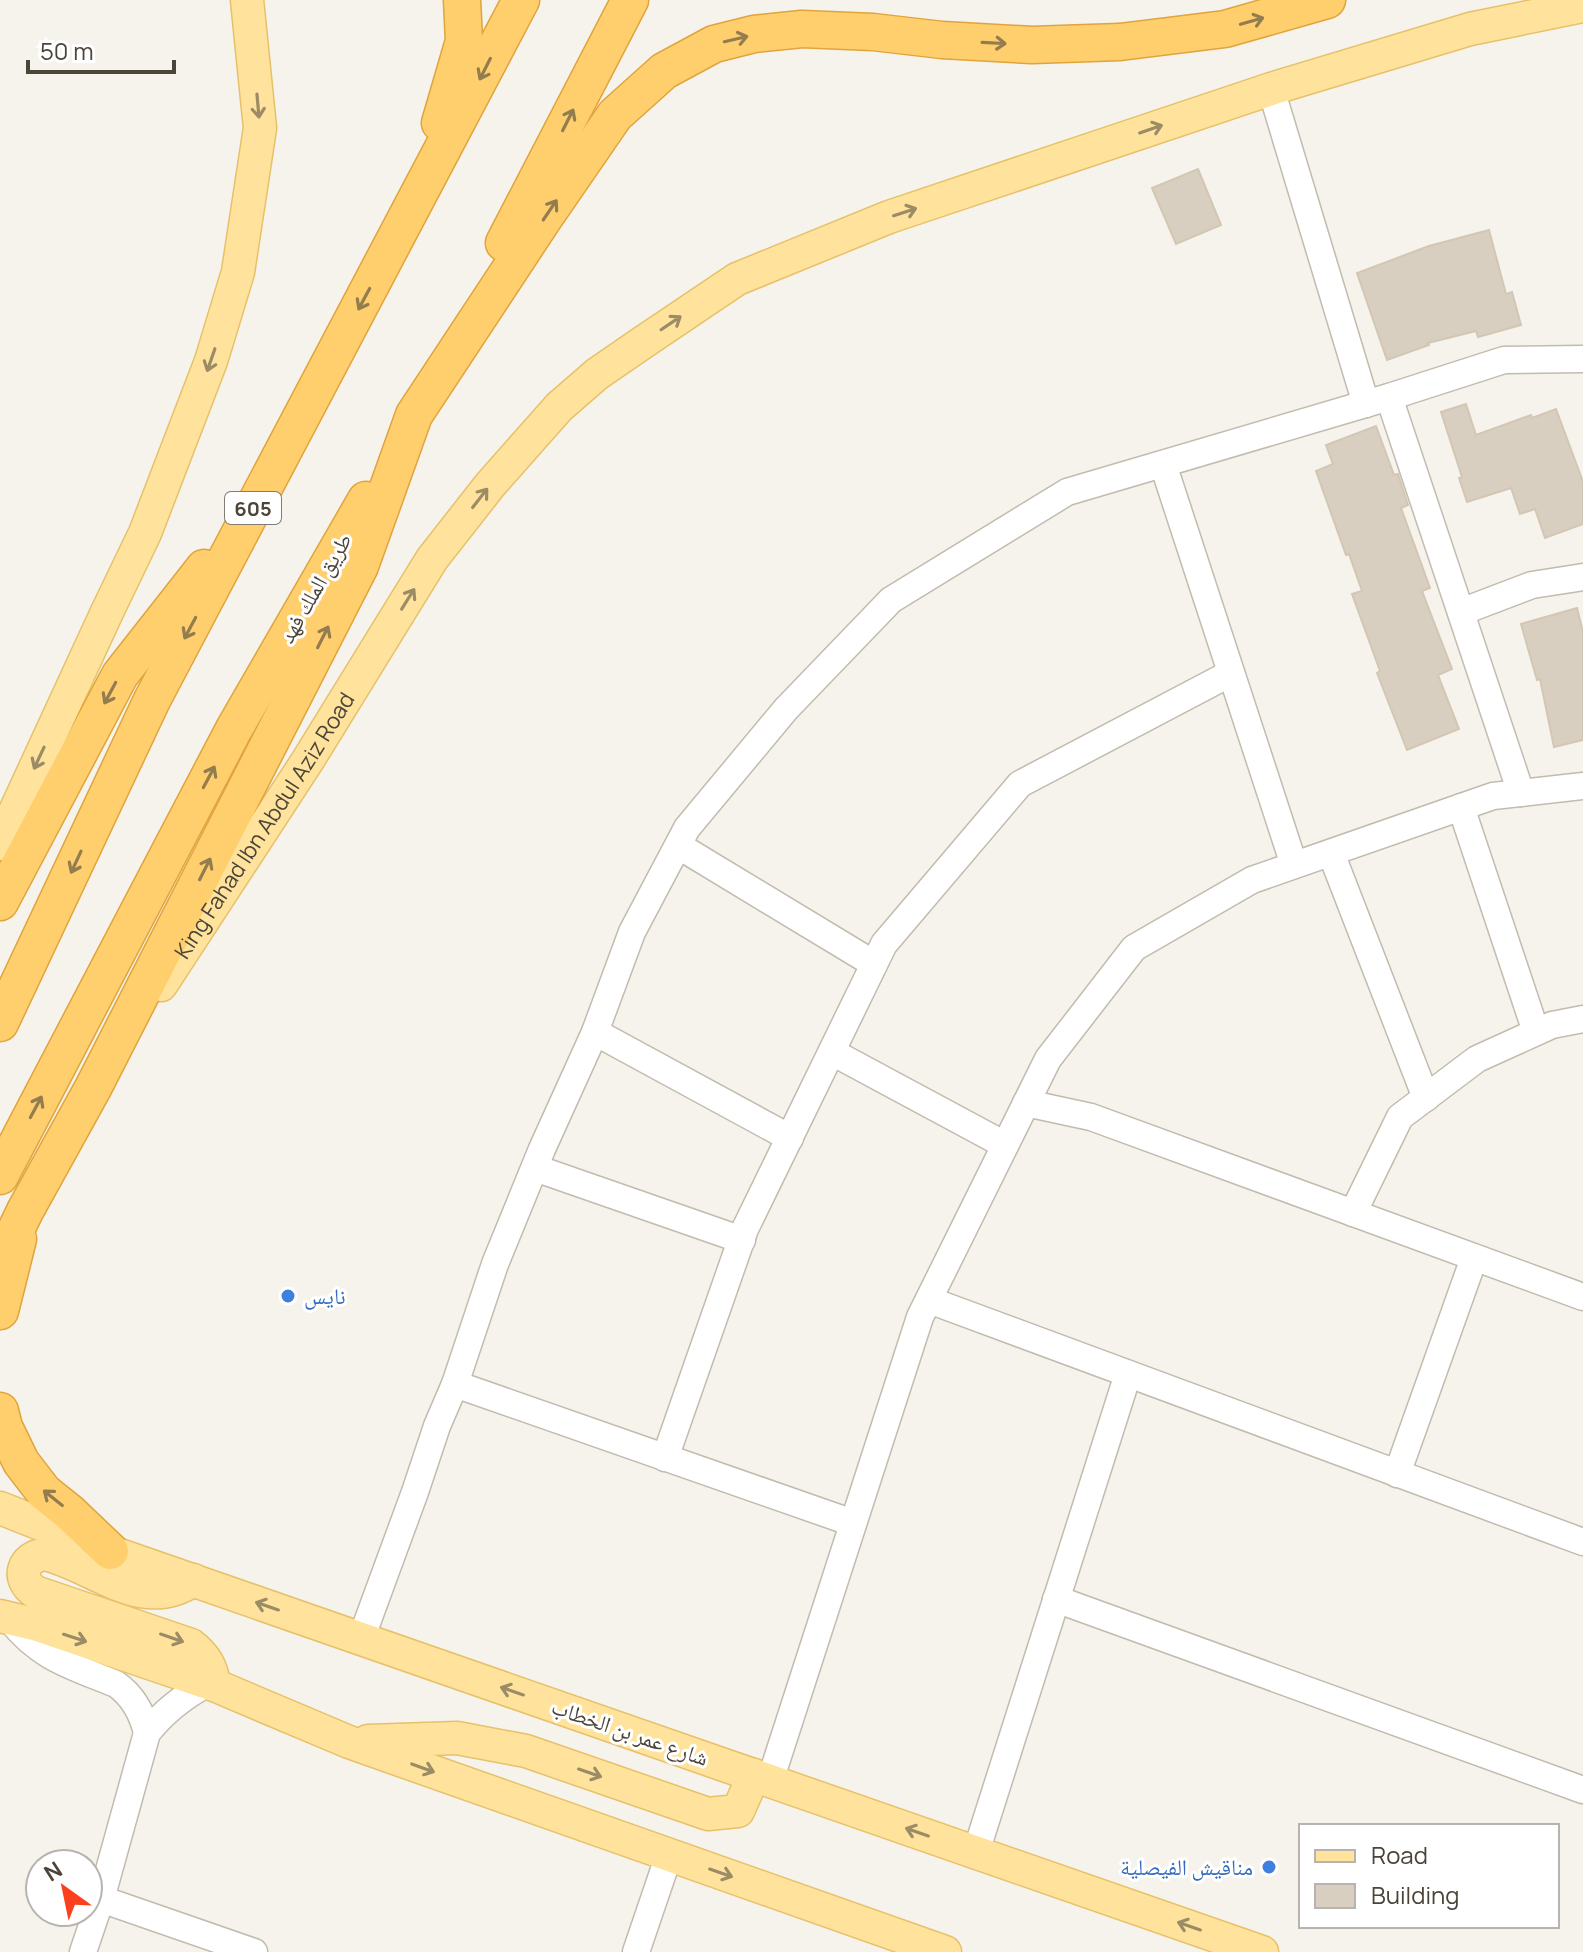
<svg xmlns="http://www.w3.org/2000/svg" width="1583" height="1952" font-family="Manrope,'Noto Naskh Arabic',sans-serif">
<rect width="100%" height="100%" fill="#f6f3ec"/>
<g fill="#d8cfc1" stroke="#d3c7b4" stroke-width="2">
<polygon points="1198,169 1221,225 1176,244 1152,188"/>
<polygon points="1489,230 1506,294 1512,292 1521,325 1478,337 1476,331 1428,343 1429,345 1387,360 1357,273 1429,246"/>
<polygon points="1466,404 1476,435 1531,415 1532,418 1556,409 1583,482 1583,524 1545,538 1535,509 1520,514 1511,488 1467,502 1459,478 1462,477 1441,412"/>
<polygon points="1376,426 1394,475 1398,474 1408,505 1401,508 1430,588 1422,591 1452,669 1438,675 1459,729 1407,750 1377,673 1380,671 1352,594 1362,591 1349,554 1346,555 1316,471 1333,464 1326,445"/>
<polygon points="1577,608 1583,632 1583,740 1554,747 1540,679 1537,680 1521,624"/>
</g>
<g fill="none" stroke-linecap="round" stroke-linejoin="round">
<g stroke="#c2bbae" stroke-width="29">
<g id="minor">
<polyline points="1271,89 1366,404"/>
<polyline points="1389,397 1521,793"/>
<polyline points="1163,464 1294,865"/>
<polyline points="1461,612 1532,585 1583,577"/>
<polyline points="1461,807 1536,1032"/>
<polyline points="679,846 874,964"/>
<polyline points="1331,853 1426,1098"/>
<polyline points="595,1032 790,1138"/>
<polyline points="832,1052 1005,1145"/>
<polyline points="1026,1103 1091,1117 1583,1297"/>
<polyline points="535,1168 742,1240"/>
<polyline points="1353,1213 1400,1117 1477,1059 1552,1025 1583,1019"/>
<polyline points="929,1300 1583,1542"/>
<polyline points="455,1384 853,1523"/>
<polyline points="665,1458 745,1229 884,944 1020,784 1231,673"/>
<polyline points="1397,1474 1474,1258"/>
<polyline points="1056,1599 1583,1790"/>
<path d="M9,1618C39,1658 72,1666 116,1684C133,1696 142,1712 147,1733"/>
<polyline points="361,1639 415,1492 437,1426 455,1384 495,1264 542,1149 595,1032 632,932 687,828 786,709 891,600 1067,492 1389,397 1504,360 1583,359"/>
<polyline points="770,1781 920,1317 1048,1059 1134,948 1252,880 1493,796 1583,786"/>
<polyline points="976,1852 1128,1374"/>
<polyline points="101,1899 254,1952"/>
<path d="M83,1952L101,1899L147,1733C164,1711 184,1696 208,1683"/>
<polyline points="636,1952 669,1855"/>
</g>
</g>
<g stroke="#e6c16a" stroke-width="35">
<g id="major">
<polyline points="0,844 107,612 145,533 211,361 238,272 260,128 247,0"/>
<path id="s1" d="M161,985L308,760L432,559L490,485L559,407L597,374L642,343L737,279L889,217L1271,89L1470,29L1583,6"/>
<polyline points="0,1508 117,1554 1262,1952"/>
<path d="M193,1580C142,1615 95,1566 45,1554C22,1557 16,1579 35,1592L191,1645C205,1656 212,1667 214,1685"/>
<polyline points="0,1616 38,1625 214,1685 349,1742 945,1952"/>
<polyline points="368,1741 457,1738 526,1751 708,1814 738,1811 754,1775"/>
</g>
</g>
<g stroke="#e0a43c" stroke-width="39">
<g id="highway">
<polyline points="440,123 464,41 462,0"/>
<polyline points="504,243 630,0"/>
<polyline points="0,902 120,675 204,568"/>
<polyline points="0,1023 152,700 521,0"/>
<polyline points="0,1176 234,729 366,500"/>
<polyline points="0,1263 25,1211 93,1088 360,566 414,415 544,218 615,115 664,71 714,44 754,34 802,29 873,32 942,40 1032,45 1120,42 1225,29 1327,0"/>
<polyline points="0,1311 18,1239"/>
<polyline points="0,1411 4,1427 21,1462 44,1492 69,1512 110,1551"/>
</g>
</g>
<use href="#minor" stroke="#fff" stroke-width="26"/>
<use href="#major" stroke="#ffe39c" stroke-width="32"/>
<use href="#highway" stroke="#ffcf6e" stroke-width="36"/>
</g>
<defs><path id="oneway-shaft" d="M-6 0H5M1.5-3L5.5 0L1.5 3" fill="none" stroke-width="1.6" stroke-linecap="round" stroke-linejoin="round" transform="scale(2)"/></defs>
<g stroke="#937c4e">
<use href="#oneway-shaft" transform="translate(1252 21) rotate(-16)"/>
<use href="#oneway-shaft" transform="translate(736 39) rotate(-13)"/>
<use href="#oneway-shaft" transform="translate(994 43) rotate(3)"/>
<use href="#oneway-shaft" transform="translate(485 69) rotate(117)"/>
<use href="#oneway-shaft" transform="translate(568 120) rotate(-63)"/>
<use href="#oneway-shaft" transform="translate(550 210) rotate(-56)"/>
<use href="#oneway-shaft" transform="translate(364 299) rotate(118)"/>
<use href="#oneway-shaft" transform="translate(190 628) rotate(118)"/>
<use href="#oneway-shaft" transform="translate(323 637) rotate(-63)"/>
<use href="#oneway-shaft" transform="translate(110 693) rotate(118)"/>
<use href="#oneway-shaft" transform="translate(209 777) rotate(-62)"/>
<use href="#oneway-shaft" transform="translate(76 862) rotate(115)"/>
<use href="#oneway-shaft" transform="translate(205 869) rotate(-63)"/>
<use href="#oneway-shaft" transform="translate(36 1107) rotate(-62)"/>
<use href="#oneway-shaft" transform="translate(53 1498) rotate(-141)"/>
</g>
<g stroke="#9c8c66">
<use href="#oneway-shaft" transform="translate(258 106) rotate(85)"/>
<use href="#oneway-shaft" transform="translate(1151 129) rotate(-19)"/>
<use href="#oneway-shaft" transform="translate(905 212) rotate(-18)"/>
<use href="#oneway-shaft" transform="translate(671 323) rotate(-34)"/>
<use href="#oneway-shaft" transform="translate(211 360) rotate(109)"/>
<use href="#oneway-shaft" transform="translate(480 498) rotate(-52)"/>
<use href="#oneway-shaft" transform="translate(408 599) rotate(-58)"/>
<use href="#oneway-shaft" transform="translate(39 758) rotate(115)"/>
<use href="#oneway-shaft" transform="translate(267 1606) rotate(-161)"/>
<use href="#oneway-shaft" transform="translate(75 1638) rotate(18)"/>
<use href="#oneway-shaft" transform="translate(172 1638) rotate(19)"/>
<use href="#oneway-shaft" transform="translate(512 1691) rotate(-161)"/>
<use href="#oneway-shaft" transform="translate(423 1768) rotate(20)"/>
<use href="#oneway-shaft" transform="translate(590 1773) rotate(19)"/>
<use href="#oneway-shaft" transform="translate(917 1832) rotate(-161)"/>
<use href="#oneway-shaft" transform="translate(721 1873) rotate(19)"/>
<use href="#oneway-shaft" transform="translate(1189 1926) rotate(-161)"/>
</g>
<g fill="#3f7fe0" stroke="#fff" stroke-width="3">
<circle cx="288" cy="1296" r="8"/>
<circle cx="1269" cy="1867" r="8"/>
</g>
<g text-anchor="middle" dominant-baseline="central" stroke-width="6" stroke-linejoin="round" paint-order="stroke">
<rect fill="#fff" stroke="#817c74" stroke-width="2" x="225" y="492" width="56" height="32" rx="6"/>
<g font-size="20" font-weight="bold" fill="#4b4439">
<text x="253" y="508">605</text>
</g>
<g font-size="22" fill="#4b4439" stroke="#fff">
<text transform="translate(315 588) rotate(-60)">طريق الملك فهد</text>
<text stroke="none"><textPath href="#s1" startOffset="190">King Fahad Ibn Abdul Aziz Road</textPath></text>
<text transform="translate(630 1732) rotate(19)">شارع عمر بن الخطاب</text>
</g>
<g font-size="22" fill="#366cbe" stroke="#fff" text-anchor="start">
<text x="304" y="1296">نايس</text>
<text x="1253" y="1867" text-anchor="end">مناقيش الفيصلية</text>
</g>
</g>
<rect x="1299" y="1824" width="260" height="104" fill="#ffffff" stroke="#b7b4b0" stroke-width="2"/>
<rect x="1315" y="1850" width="40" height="12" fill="#ffe39c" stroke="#b7b4b0" stroke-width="2"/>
<text x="1371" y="1864" font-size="24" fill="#4b4439">Road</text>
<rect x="1315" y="1884" width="40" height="24" fill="#d8cfc1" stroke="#b7b4b0" stroke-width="2"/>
<text x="1371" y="1904" font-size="24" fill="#4b4439">Building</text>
<g transform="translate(64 1888) rotate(327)"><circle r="38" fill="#ffffff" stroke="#b7b4b0" stroke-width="2"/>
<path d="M0-6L14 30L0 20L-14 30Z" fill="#fc3f1d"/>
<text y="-12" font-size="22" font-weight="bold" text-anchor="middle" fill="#4b4439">N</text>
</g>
<path d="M28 60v12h146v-12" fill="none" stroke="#4b4439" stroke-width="4"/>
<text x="40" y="60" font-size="24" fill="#4b4439" stroke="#ffffff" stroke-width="6" paint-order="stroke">50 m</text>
</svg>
